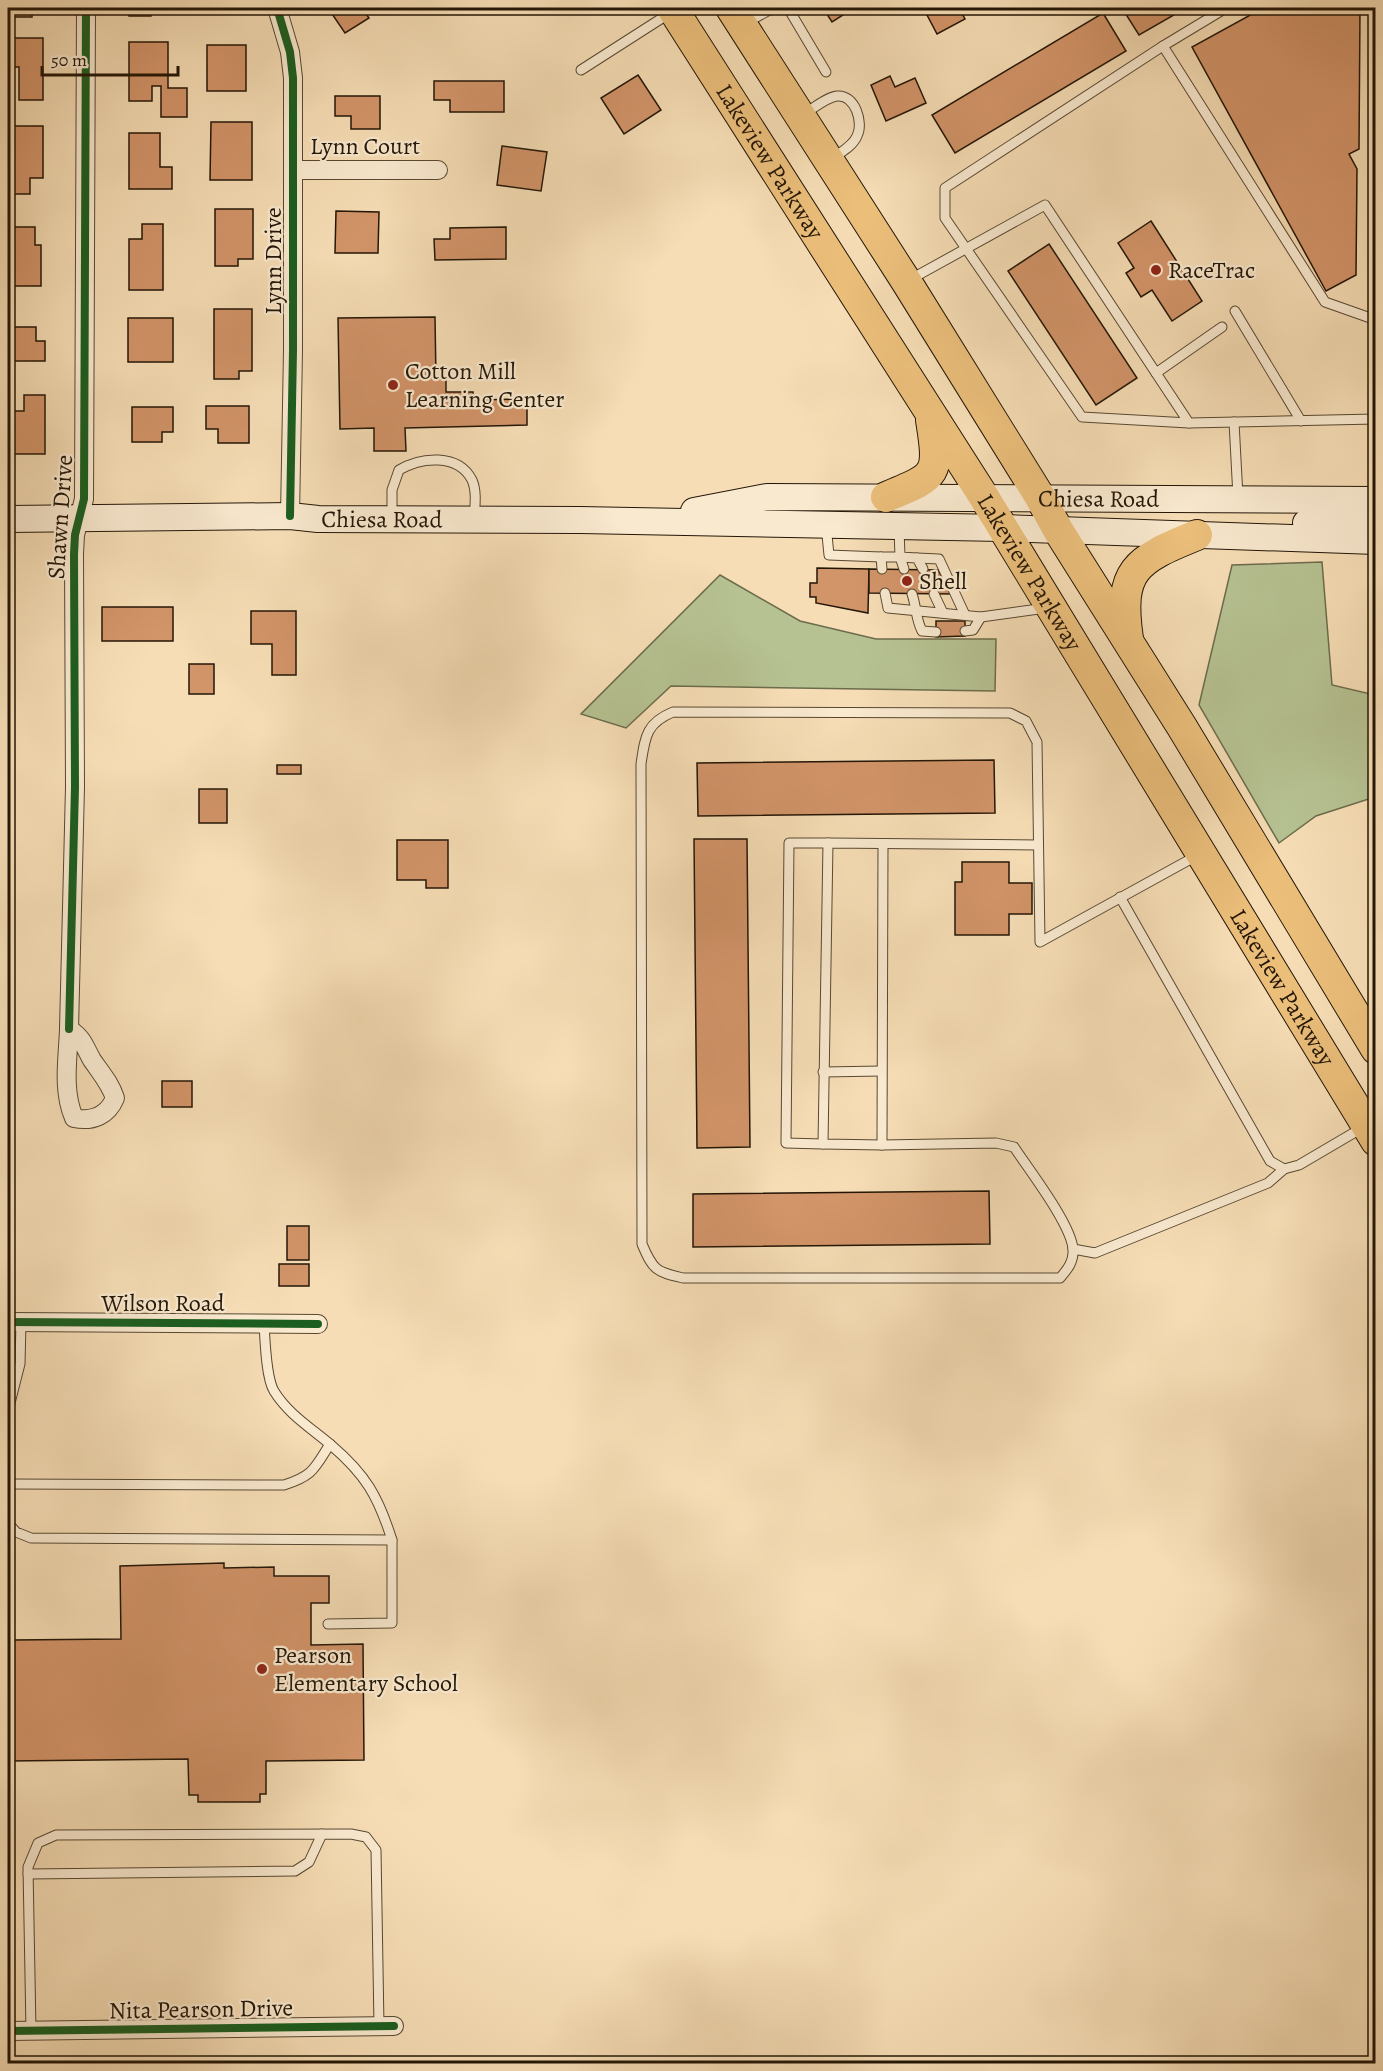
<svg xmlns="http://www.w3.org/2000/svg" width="1383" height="2071" font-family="Alegreya,serif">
<rect width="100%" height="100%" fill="#f6ddb5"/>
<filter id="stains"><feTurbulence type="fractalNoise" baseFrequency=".00333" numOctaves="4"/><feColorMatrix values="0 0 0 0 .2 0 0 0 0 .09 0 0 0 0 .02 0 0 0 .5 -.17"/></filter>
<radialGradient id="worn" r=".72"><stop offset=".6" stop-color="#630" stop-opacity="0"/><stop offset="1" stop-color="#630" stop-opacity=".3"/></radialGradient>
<g fill="#b6c292" stroke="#6c6c4c" stroke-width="1.5">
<polygon points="1322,562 1332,685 1375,695 1375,797 1316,816 1279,843 1199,705 1232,565"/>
<polygon points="720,575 800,621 876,639 996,639 995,691 671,686 626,728 581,714"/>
</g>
<g fill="#d29469" stroke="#231607" stroke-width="1.5">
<rect x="11" y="8" width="21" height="9"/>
<rect x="129" y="8" width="22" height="8"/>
<polygon points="328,8 362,8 369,18 345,33"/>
<polygon points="823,8 854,8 832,22"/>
<polygon points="936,8 959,8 965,19 937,34 926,13"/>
<polygon points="1122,8 1186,8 1139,35"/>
<polygon points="1263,8 1360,8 1359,149 1349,154 1357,169 1356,275 1326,291 1192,47"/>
<polygon points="1103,13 1126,51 955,153 932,115"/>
<polygon points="8,38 43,38 43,100 19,100 19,67 8,67"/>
<polygon points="129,42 168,42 168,88 187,88 187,117 161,117 161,86 152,86 152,101 129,101"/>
<rect x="207" y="45" width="39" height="46"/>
<polygon points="638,75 661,110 624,134 601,98"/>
<polygon points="890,76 895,87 915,78 926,103 886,121 871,85"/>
<polygon points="434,81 504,81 504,112 450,112 450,100 434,100"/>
<polygon points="335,96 380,96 380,129 351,129 351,116 335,116"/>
<polygon points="211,122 252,122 252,180 210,180"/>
<polygon points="8,126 43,126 43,178 30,178 30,194 8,194"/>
<polygon points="129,133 160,133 160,167 172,167 172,189 129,189"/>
<polygon points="502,146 547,152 541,191 497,185"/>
<polygon points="215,209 253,209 253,259 238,259 238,266 215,266"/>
<polygon points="336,211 379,212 378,253 335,253"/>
<polygon points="1151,221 1202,301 1172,321 1152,290 1141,297 1126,273 1134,268 1118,243"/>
<polygon points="142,224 163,224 163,290 129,290 129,239 142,239"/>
<polygon points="12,227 35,227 35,245 41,245 41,286 8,286 8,248 12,248"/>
<polygon points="506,227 506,259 435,260 434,239 450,239 450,228"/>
<polygon points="1049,244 1137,378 1096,405 1008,271"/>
<polygon points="214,309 252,309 252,371 239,371 239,379 214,379"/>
<polygon points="435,317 436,379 446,379 446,392 473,392 473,400 527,399 527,425 405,428 406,451 374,451 374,428 340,429 338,318"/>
<rect x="128" y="318" width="45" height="44"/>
<polygon points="8,327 36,327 36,341 45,341 45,361 8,361"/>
<polygon points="24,395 45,395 45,454 8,454 8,411 24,411"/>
<polygon points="206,406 249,406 249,443 218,443 218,429 206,429"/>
<polygon points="132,407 173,407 173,432 162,432 162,442 132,442"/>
<polygon points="817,568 869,569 868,613 816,603 816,597 810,597 810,583 817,583"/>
<polygon points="869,569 938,570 952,594 869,593"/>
<rect x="102" y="607" width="71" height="34"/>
<polygon points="251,611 296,611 296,675 272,675 272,644 251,644"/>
<polygon points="936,621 965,621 965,636 936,637"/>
<rect x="189" y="664" width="25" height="30"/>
<polygon points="994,760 995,813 698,816 697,763"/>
<rect x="277" y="765" width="24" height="9"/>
<rect x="199" y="789" width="28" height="34"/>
<polygon points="694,839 747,839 750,1147 697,1148"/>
<polygon points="397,840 448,840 448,888 426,888 426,880 397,880"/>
<polygon points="962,862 1009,862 1009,883 1032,883 1032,914 1009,914 1009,935 955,935 955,882 962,882"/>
<rect x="162" y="1081" width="30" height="26"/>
<polygon points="989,1191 990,1244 693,1247 693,1194"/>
<rect x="287" y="1226" width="22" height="34"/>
<rect x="279" y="1264" width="30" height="22"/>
<polygon points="224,1563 224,1568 274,1567 274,1576 329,1576 329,1603 311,1603 311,1645 363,1644 364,1760 266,1761 266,1794 260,1794 260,1802 198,1802 198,1795 189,1795 188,1759 8,1761 8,1694 13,1694 12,1640 121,1639 120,1566"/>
</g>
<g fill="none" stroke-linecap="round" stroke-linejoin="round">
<g stroke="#584832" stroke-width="11">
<g id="lane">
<polyline points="788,8 826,72"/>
<polyline points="1226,8 1163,46 1325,302 1376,320"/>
<polyline points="744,24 773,8"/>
<polyline points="1163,46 945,188 945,218 1082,417 1189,423"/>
<polyline points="581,70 670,13"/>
<path d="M804,114C814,108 827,97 837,96C855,94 864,123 857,136C853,146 841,152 833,158"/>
<polyline points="911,279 1045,205 1189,423 1376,419"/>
<polyline points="1235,311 1301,421"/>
<polyline points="1156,373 1222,327"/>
<polyline points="1234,422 1238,497"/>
<path d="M392,517V490L399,470C421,457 458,453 472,480C477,491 475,506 474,518"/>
<polyline points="826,525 829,555 881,557"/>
<polyline points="899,528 900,557 917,558 923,569"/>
<polyline points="917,558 939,559 965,615"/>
<polyline points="882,569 881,557 900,557 904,569"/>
<polyline points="885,593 888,608 981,617 1046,608"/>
<path d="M912,594C916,605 916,620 922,631L936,632"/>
<polyline points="934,594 943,613"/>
<polyline points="965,631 973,630 981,617"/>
<path d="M1038,845L828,843L823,1144L882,1145L996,1143L1014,1147C1029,1170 1071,1224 1073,1249C1074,1261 1068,1269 1060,1278H683C656,1272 653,1270 642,1244L641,764C645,737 646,723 673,712L1010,713L1026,721L1037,742L1040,942L1198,855"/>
<polyline points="1120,897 1270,1161 1284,1169 1299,1165 1362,1128"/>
<polyline points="823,1072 881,1071"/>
<polyline points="823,1144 786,1143 789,843 828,843"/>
<polyline points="882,1145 883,844"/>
<polyline points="1073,1249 1095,1253 1268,1183 1284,1169"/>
<polyline points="8,1411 20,1364 21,1322"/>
<path d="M8,1484L284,1485C313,1476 314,1469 330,1444"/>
<path d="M8,1523L16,1532L31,1538L392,1540C378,1496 366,1475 331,1445C311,1428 288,1414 274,1391C266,1378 265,1340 264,1323"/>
<polyline points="328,1624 392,1623 392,1540"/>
<polyline points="28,1874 295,1871 309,1862 322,1834"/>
<polyline points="31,2031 28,1867 38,1843 56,1835 351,1834 366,1837 376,1850 379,2026"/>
</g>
</g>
<g stroke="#584832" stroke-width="20">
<g id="street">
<polyline points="277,8 290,52 293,78 293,350 290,516"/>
<polyline points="293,170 438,170"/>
<polyline points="69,1029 75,787 74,554 75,535 84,499 86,8"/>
<path d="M69,1029C84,1039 84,1046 92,1060C101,1073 110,1083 115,1098C108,1115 93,1122 74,1118C62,1090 68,1058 69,1029Z"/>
<polyline points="8,1322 318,1324"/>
<polyline points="8,2031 394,2026"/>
</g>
</g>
<g stroke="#231607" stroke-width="28">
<g id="secondary">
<path id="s1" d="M694,511L767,497L1376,500"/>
<path id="s2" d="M8,519L290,516L318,519L580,520L1002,528L1376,541"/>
<polyline points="1306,523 1348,521 1376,514"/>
</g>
</g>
<g stroke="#231607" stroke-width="32">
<g id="primary">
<path id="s3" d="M672,8L984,497L1376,1141"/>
<polyline points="731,8 906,281 1040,497 1058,530 1182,727 1376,1049"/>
<path d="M886,497C937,476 940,476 931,420"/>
<path d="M1128,639C1118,570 1135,560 1197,535"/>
</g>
</g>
<use href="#lane" stroke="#f9e9cf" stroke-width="9"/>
<use href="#street" stroke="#f9e9cf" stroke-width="18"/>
<use href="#secondary" stroke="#f9e9cf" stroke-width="26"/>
<use href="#primary" stroke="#ebbe7a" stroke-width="30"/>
<g stroke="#f9e9cf" stroke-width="11">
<g id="cycleway">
<polyline points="277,8 290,52 293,78 293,350 290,516"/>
<polyline points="69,1029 75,787 74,554 75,535 84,499 86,8"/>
<polyline points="8,1322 318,1324"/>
<polyline points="8,2031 394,2026"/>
</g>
</g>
<use href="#cycleway" stroke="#1b5e20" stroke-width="8"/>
</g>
<g fill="#8f2418" stroke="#f9e9cf" stroke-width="2">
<circle cx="1156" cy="270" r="6"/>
<circle cx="393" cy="385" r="6"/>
<circle cx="907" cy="581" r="6"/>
<circle cx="262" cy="1669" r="6"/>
</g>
<g text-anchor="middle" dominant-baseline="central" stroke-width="4.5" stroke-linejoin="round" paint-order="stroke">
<g font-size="24" fill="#231607" stroke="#f9e9cf">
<text x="365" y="146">Lynn Court</text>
<text stroke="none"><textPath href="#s3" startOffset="182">Lakeview Parkway</textPath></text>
<text transform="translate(273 261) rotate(-90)">Lynn Drive</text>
<text stroke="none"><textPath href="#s1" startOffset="406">Chiesa Road</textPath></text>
<text transform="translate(60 517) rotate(-86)">Shawn Drive</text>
<text stroke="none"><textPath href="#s2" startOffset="374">Chiesa Road</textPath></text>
<text stroke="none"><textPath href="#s3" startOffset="668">Lakeview Parkway</textPath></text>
<text stroke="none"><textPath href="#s3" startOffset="1154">Lakeview Parkway</textPath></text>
<text x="163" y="1303">Wilson Road</text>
<text transform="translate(201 2009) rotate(-1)">Nita Pearson Drive</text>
</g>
<g font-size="24" fill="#231607" stroke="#f9e9cf" text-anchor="start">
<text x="1168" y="270">RaceTrac</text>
<text x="405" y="371">Cotton Mill<tspan x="405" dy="28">Learning Center</tspan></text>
<text x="919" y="581">Shell</text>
<text x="274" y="1655">Pearson<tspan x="274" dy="28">Elementary School</tspan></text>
</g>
</g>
<rect width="1383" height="2071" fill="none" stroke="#f6ddb5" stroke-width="30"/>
<rect x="9" y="9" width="1365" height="2053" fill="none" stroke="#231607" stroke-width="3"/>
<rect x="15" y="15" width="1353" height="2041" fill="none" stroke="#231607" stroke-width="1.5"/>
<path d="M42 66v9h136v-9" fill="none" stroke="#231607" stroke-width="3"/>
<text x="51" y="66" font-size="18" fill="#231607" stroke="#f9e9cf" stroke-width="4.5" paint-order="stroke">50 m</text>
<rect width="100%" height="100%" filter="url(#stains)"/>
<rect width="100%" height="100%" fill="url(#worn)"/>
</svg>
